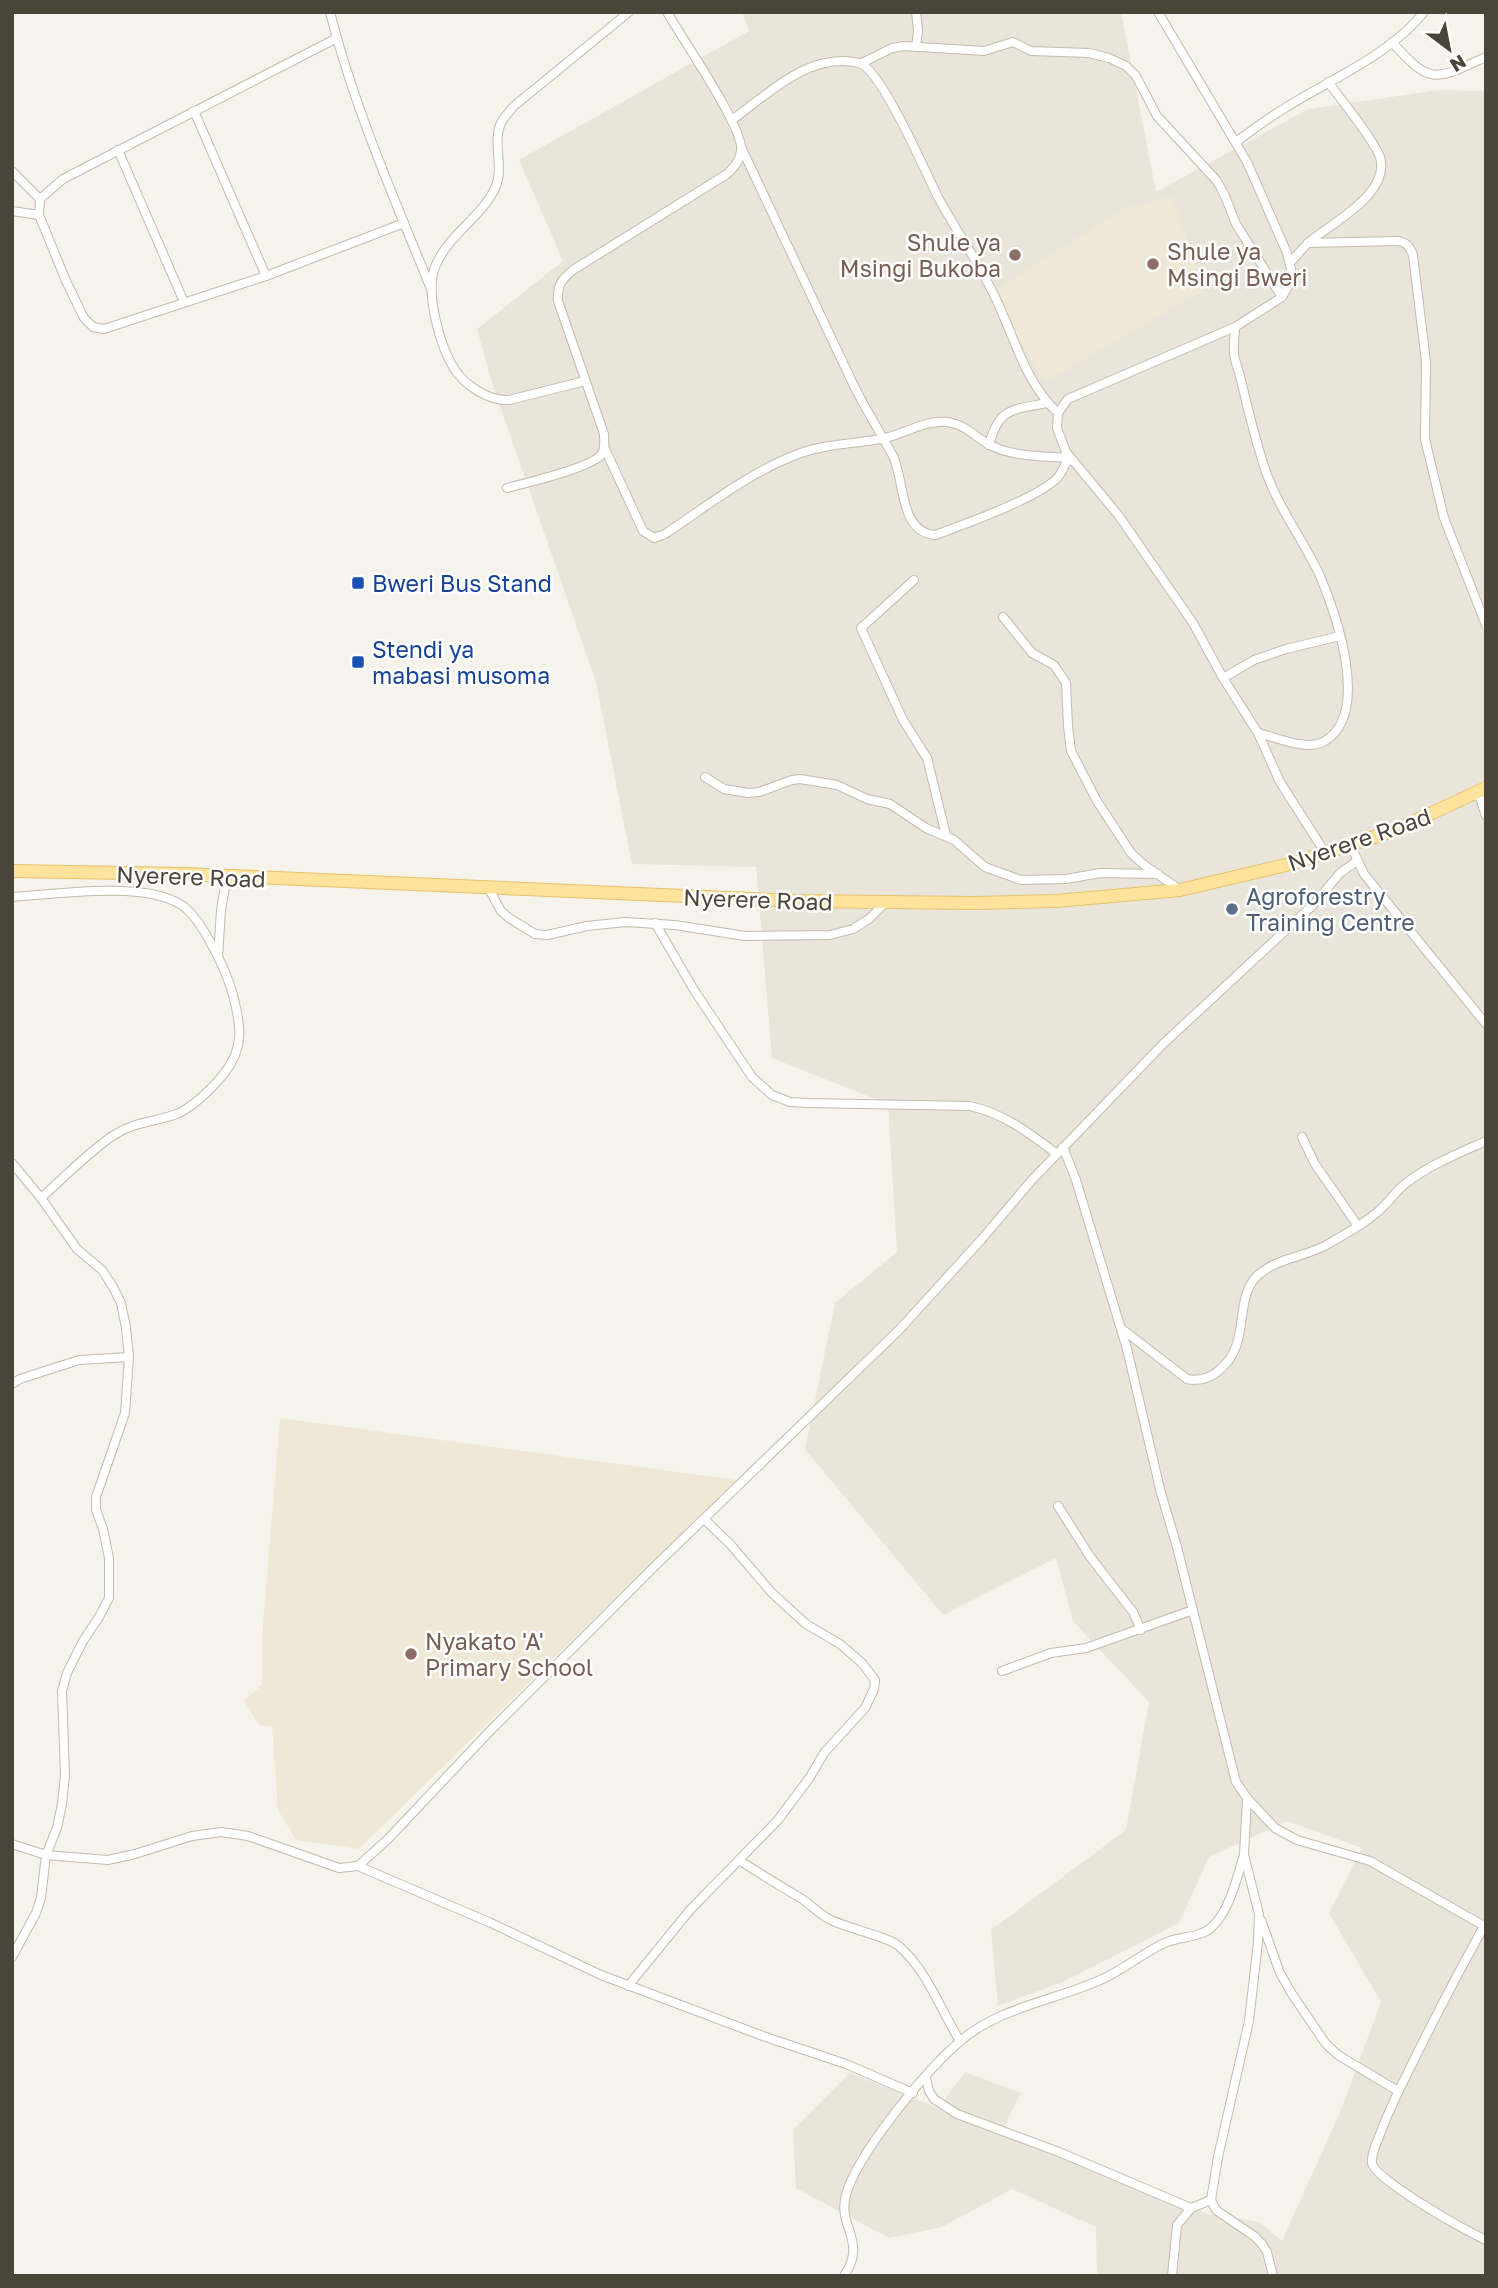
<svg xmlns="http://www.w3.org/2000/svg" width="1498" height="2288" font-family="'Golos Text',sans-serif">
<rect width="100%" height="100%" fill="#f6f3ec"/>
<polygon fill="#eae5da" points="742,12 1121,12 1156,192 1308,109 1439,90 1486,91 1486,2276 1097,2276 1096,2227 1012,2189 942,2227 889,2238 796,2188 793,2130 850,2073 938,2108 965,2072 1021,2093 1002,2131 1094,2171 1208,2214 1259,2222 1282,2241 1341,2110 1381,2002 1329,1913 1362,1848 1287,1821 1209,1857 1179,1923 1063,1982 998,2006 991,1930 1126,1830 1149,1702 1073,1621 1056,1558 943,1615 805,1449 835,1303 897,1252 888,1104 772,1058 756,867 632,864 596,682 492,383 477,329 563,261 519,160 749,31"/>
<g fill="#efe8d6">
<polygon points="1172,196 1204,290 1045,383 992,292 1123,209"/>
<polygon points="280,1418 736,1480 359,1849 296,1840 278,1810 272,1727 259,1725 244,1701 262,1685 263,1622"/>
</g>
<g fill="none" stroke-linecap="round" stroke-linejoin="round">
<g stroke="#c2bbae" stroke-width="10">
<g id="minor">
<path d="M330,12C354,107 394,198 431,289"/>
<polyline points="1158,12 1247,162 1287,253 1292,273 1291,281 1282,297 1235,327 1068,399 1058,413 1057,428 1066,452 1119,516 1193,623 1223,678 1258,733 1280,782 1326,854"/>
<polyline points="337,38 63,179 40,199 39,215 66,281 84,318 93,327 104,329 266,276 404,223"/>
<path d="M1392,42C1431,86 1435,80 1486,57"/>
<polyline points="916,47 918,30 916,12"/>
<polyline points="862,63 892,48 904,46 984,51 1013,42 1031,51 1089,53 1109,58 1126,66 1136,76 1157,116 1217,181 1225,196 1236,224 1282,297"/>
<polyline points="194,111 266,276"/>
<path d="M732,120C768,94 810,51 859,63C881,68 927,176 939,199C957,232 979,263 995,297C1014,336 1025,383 1058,413"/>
<path d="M1236,142C1252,130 1268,118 1285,108C1331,79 1390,55 1424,12"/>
<path d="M742,149C780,228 817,307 854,386C866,410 880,432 893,456C905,481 899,532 935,535C963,525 1041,497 1058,477C1063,472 1065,464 1068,458"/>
<polyline points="118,150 184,302"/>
<polyline points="12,171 40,199"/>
<polyline points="12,211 39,215"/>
<path d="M1308,243L1397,241C1407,242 1410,247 1413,255L1426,362L1425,439L1444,518L1486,625"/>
<path d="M1290,263C1296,256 1302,249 1308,243C1331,223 1391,194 1380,157C1375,141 1340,98 1328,82"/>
<path d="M1235,327C1235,336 1233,346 1234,354C1235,362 1239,371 1241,380C1248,410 1256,442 1266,472C1279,509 1304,541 1320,576C1336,614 1371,713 1325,741C1307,752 1276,737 1258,733"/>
<path d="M585,381L509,400C489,401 466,386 455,370C440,347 425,293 435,267C448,234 483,217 496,186C504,167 492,142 501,123C504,117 510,111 514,106L629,12"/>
<path d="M989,445C999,407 1012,410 1047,403"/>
<path d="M605,449L643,531L654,538L665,534C707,506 750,472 798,454C825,444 853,444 881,439C903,435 926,419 948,422C966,425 975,437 990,445C1013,457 1043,456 1068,458L1071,461"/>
<path d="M507,488C526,483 590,468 601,455C606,449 604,442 604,434L558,301C557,285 561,280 573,270L727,174C734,167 740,161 741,151C745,129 681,37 667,12"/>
<polyline points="914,580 861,628 903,720 927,758 946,835"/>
<polyline points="1003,617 1032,653 1054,665 1066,683 1068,726 1071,751 1097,801 1131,853 1143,864 1180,890"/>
<polyline points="1223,678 1254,660 1286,649 1340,636"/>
<polyline points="705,777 724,789 748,793 759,792 792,780 800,779 837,785 867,799 890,804 926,828 954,840 985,867 1021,880 1066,879 1100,873 1158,874"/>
<polyline points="1478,792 1486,816"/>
<polyline points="1351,846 1364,874 1486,1024"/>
<polyline points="489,889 501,911 509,918 535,934 547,935 587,926 625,922 675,925 745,936 830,935 853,929 869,919 885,903"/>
<path d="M12,897C57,894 142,881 180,904C201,916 227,972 233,995C241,1026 245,1048 223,1075C211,1089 195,1105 179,1113C158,1122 135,1121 114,1135C88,1152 65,1177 41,1198"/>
<path d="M655,923L694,990L752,1077L772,1095L790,1102L807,1103L970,1106C1005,1114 1029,1133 1057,1154"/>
<polyline points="218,957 221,910 227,876"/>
<polyline points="1302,1137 1315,1164 1358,1226"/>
<polyline points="1063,1147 1076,1180 1127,1349 1161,1493 1177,1547 1236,1782 1247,1798 1275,1828 1297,1840 1370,1861 1486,1927"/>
<polyline points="12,1163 41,1198 77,1249 102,1270 113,1287 121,1303 126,1328 129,1357 125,1413 96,1497 96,1510 103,1529 109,1558 109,1598 99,1617 83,1641 67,1673 62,1691 65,1775 62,1804 57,1828 46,1855 41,1898 36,1913 12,1957"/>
<path d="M1122,1329L1187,1379C1197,1381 1208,1379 1217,1372C1253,1345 1232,1302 1257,1276C1277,1257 1308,1257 1330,1243C1348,1232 1368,1222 1383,1207C1391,1199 1397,1190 1405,1184C1429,1165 1459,1153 1486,1141"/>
<polyline points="12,1384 20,1379 79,1360 129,1357"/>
<polyline points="1058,1506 1091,1558 1133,1612 1141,1630"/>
<polyline points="1002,1671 1051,1653 1086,1648 1193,1610"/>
<polyline points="1247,1798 1244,1855 1259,1914 1258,1942 1249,2021 1218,2157 1211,2200 1216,2210 1254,2236 1262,2244 1267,2252 1273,2276"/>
<polyline points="12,1844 46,1855 108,1860 135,1854 192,1836 221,1832 248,1836 339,1868 358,1866 388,1839 490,1731 655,1566 899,1330 981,1240 1031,1181 1163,1044 1314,904 1340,873 1357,861"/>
<path d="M739,1860C759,1873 778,1885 799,1897C809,1903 818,1913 829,1919C846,1928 889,1937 899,1946C928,1972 940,2009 960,2041"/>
<polyline points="358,1866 491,1923 601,1975 763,2036 846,2064 913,2093"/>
<polyline points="1261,1920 1280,1973 1292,1994 1326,2044 1338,2055 1398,2091"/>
<path d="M1484,1926C1459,1971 1435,2017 1412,2064C1400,2088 1388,2111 1379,2137C1376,2144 1371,2154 1372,2163C1374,2179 1467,2232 1486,2240"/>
<polyline points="628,1986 690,1910 778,1820 810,1777 824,1753 865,1708 874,1689 875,1680 862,1663 840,1644 806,1624 772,1593 730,1544 704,1519"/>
<polyline points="926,2078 929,2091 934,2099 957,2114 1059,2152 1191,2208"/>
<path d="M844,2276C868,2240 837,2228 846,2195C857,2154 925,2072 958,2043C997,2008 1052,2001 1098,1981C1123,1971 1143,1952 1167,1942C1182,1936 1200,1938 1212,1927C1230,1910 1237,1877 1244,1855"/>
<polyline points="1172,2276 1177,2225 1191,2208 1211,2200"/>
</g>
</g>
<g stroke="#e6c16a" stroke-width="14">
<polyline id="primary" points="12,871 185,874 798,901 974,903 1056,901 1180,890 1290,864 1393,831 1486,788"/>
</g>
<use href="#minor" stroke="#fff" stroke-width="8"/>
<use href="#primary" stroke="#ffe39c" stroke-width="12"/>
</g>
<g fill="#8d6e63" stroke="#fff" stroke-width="2.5">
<circle cx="1015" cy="255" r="7"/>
<circle cx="1153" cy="264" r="7"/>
<circle cx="411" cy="1654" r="7"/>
</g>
<g fill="#1a4fb4" stroke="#fff" stroke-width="2.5">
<rect x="351" y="576" width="14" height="14" rx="3.5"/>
<rect x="351" y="655" width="14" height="14" rx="3.5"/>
</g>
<circle fill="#5c6f8a" stroke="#fff" stroke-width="2.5" cx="1232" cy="909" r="7"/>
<g text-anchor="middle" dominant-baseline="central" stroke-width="5" stroke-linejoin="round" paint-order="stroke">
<g font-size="23" fill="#785e54" stroke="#fff" text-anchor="start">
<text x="1001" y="242" text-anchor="end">Shule ya<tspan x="1001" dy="26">Msingi Bukoba</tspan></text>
<text x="1167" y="251">Shule ya<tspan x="1167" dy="26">Msingi Bweri</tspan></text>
<text x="425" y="1641">Nyakato 'A'<tspan x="425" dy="26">Primary School</tspan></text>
</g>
<g font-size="23" fill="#164399" stroke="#fff" text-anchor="start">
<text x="372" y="583">Bweri Bus Stand</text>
<text x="372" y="649">Stendi ya<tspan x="372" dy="26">mabasi musoma</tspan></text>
</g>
<g font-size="23" fill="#4b4439" stroke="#fff">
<text transform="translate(1359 839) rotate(-19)">Nyerere Road</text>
<text transform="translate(191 876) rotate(2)">Nyerere Road</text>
<text transform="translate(758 899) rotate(2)">Nyerere Road</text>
</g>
<g font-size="23" fill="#4e5e75" stroke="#fff" text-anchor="start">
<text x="1246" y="896">Agroforestry<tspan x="1246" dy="26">Training Centre</tspan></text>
</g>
</g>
<rect width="1498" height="2288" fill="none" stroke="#4b4439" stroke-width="28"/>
<g transform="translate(1449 49) rotate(148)" stroke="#ffffff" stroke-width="5" paint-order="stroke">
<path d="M0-5L12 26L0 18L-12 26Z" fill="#4b4439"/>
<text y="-10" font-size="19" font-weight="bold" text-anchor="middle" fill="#4b4439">N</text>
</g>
</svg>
